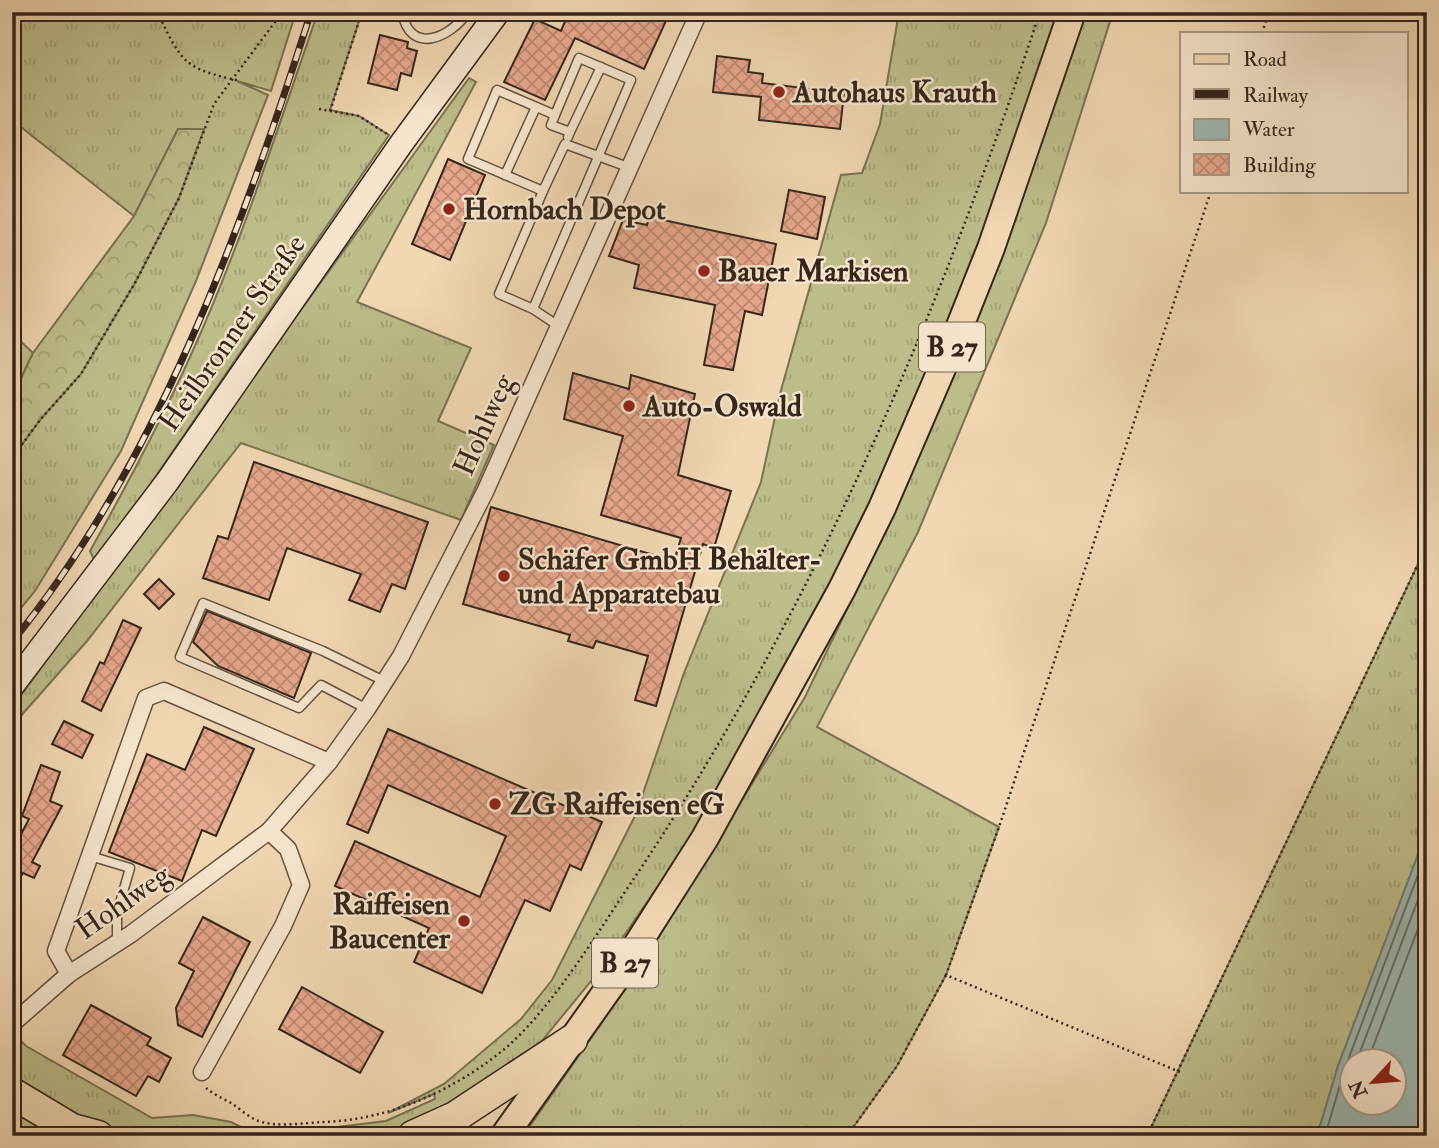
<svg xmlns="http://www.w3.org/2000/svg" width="1439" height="1148" font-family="'IM FELL Double Pica',serif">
<defs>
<pattern id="grass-tufts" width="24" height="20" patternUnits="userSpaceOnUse" patternTransform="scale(1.75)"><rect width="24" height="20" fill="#bdbd8a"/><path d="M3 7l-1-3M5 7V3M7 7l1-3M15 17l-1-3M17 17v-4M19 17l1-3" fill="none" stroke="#a3a276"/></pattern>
<pattern id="forest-crowns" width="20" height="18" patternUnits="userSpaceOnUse" patternTransform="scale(1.75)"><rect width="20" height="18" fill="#bdbd8a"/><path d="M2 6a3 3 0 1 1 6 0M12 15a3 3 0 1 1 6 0" fill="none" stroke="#a3a276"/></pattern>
<pattern id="building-cross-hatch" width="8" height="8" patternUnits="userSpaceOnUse" patternTransform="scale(1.75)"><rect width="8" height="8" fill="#e8a88d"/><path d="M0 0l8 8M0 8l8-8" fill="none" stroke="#bd8972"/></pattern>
</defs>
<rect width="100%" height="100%" fill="#f1d7b2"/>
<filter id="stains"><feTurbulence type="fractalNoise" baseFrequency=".00286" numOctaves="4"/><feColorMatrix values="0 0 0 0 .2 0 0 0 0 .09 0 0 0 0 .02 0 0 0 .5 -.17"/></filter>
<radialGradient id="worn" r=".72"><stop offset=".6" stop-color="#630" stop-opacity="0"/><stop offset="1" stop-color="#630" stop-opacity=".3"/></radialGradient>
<g fill="url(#grass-tufts)" stroke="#797252" stroke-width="2">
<polygon points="12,12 296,12 271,91 237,81 268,95 196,281 121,451 35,591 12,619 12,458 40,420 204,129 178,129 134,216 12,120"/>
<path d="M318,12H362L330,110L359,116L389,135L96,564L90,551C126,487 160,423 190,357C241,245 278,127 318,12Z"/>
<polygon points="899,12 1058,12 983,236 893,452 839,568 696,831 601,969 527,1059 439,1115 390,1136 12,1136 12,1032 26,1046 152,1118 193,1115 231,1122 251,1132 296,1132 386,1121 435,1099 434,1094 388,1113 444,1084 521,1019 552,980 636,814 684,673 761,482 780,394 841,175 862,173 880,124"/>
<polygon points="1085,12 1113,12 1046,223 918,532 817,727 999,827 946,975 897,1066 847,1136 523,1136 637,972 805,697 901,496 982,307"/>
<polygon points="469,78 476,82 357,302 471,348 438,421 494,445 461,520 241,443 87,641 12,726 12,708"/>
<polygon points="12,333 33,353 12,398"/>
<polygon points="1427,545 1427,831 1338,1066 1317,1136 1147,1136"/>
</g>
<polygon fill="url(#forest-crowns)" stroke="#797252" stroke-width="2" points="178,129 204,129 179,198 136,281 81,374 40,420 12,458 12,398 33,353 134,216"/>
<path fill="#9cb8b2" stroke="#737e76" stroke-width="2" fill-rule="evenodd" d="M1427,831V1136H1317L1338,1066ZM1352,1060H1394V1102H1352Z"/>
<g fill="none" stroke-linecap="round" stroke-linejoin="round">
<g stroke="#686f66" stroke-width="2">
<polyline points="1357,1060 1427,876"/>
<polyline points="1368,1060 1427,905"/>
<polyline points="1325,1136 1345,1068 1427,851"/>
</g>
</g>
<g fill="url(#building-cross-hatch)" stroke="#35261b" stroke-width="2">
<polygon points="569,12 670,12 644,69 575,38 545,100 504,82 535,19 561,31"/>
<polygon points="380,35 408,42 407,48 417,51 411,76 401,73 397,90 368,83"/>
<polygon points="717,56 750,60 748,72 763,74 762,83 844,93 840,129 759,120 761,97 713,92"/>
<polygon points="448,159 485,175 450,260 412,244"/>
<polygon points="789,190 825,197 817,239 781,231"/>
<polygon points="649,217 776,244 762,315 745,311 733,370 704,365 715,305 634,288 639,265 609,256 623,220 647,225"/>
<polygon points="573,373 629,389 631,375 695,394 678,475 731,491 714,548 703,544 656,706 635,700 648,656 596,641 593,648 568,641 570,635 463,604 491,507 674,561 681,538 601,515 623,436 564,419"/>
<polygon points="254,462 428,522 405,589 392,584 380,612 349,600 361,574 287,548 269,600 203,578 218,536 228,539"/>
<polygon points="159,579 174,594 159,609 144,594"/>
<polygon points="207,611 311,653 294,698 218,666 193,642"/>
<polygon points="123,620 141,628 101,711 82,701 100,662 104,664"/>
<polygon points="64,721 93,735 82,758 52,744"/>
<polygon points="204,727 254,749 216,836 202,830 182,881 109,852 147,754 185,770"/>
<polygon points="388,729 602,822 581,870 570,865 550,911 525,900 482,993 414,962 429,928 335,886 355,841 480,897 506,836 388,785 368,833 347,824"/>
<polygon points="41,765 60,772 50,801 62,806 32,862 40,866 34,878 23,873 12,891 12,851 29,819 22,816"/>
<polygon points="203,917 250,942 202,1037 178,1025 176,1008 194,971 179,963"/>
<polygon points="302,987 383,1032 360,1073 279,1029"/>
<polygon points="91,1005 151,1038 147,1045 171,1058 159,1082 148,1076 136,1096 63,1055"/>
</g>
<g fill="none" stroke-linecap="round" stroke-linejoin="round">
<g stroke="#645241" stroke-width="11">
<g id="lane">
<path d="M402,12C410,56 450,38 468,12"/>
<polygon points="579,58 631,80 533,309 499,294 543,191 468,159 497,90 555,115"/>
<polyline points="555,115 551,125 570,132 568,137"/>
<polyline points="570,132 601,67"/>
<polyline points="505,175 536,107"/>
<polyline points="543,191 565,144 628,167"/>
<polyline points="533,309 557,325"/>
<polyline points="367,709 321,685 299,708 180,657 203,603 323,651 384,681"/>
<polyline points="90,856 130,868 117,913 117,943"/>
</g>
</g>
<g stroke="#645241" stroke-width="19">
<g id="street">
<polyline points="69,974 56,951 146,698 164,691 329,762"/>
<polyline points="12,1024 69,974 131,934 269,831 329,762 367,709 401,656 485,492 699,12"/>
<polyline points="202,1072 283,926 301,885 288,849 269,831"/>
</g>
</g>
<g stroke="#35261b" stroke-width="26">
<polyline id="secondary" points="12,686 167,482 401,144 498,12"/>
</g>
<g stroke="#35261b" stroke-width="30">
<polyline id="primary" points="504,1136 616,978 705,838 842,589 882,508 956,336 991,248 1072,12"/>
</g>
<g stroke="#35261b" stroke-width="33">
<g id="highway">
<polyline points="12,1093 72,1129 98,1136"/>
<polyline points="413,1136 455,1117 572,1040"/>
</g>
</g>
<g stroke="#35261b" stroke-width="2.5" stroke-dasharray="2 3.5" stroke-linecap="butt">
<path d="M157,12C183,64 183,68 240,81"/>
<polyline points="1262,33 1269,12"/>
<polyline points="319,109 359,116 387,134"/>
<polyline points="330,111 362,12"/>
<polyline points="12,458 40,420 81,374 136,281 179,198 214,104 275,22 279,12"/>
<polyline points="1180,1072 946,975 999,827 1211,191"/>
<path d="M206,1088C213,1094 222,1098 231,1103C239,1108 247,1116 256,1120C275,1128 303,1123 323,1122C391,1120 457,1089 508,1046C555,1004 599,930 635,877C813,611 939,315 1040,12"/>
<polyline points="847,1136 897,1066 946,975"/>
<polyline points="1147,1136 1427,545"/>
</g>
<use href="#lane" stroke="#f6e5cd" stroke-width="8"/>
<use href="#street" stroke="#f6e5cd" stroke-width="16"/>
<use href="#secondary" stroke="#f6e5cd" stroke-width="23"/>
<use href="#primary" stroke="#f1d7b2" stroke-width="26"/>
<use href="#highway" stroke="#f1d7b2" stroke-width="30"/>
<g stroke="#35261b" stroke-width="7">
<path id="rail" d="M12,642C158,463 241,231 311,12"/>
</g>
<use href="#rail" stroke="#f6e5cd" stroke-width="4.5" stroke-dasharray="13" stroke-linecap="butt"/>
</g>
<g fill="#8f2418" stroke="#f6e5cd" stroke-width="2.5">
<circle cx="779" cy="92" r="7"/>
<circle cx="449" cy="209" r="7"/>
<circle cx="704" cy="271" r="7"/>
<circle cx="629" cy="406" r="7"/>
<circle cx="504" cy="576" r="7"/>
<circle cx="495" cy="804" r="7"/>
<circle cx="464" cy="921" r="7"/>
</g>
<g text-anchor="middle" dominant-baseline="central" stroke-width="5" stroke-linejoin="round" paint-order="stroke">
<g fill="#f6e5cd" stroke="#6f5f50" stroke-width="2">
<rect x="919" y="322.5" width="66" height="49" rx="5"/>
<rect x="592" y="938.5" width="66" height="49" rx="5"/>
</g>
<g font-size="28" font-weight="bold" fill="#35261b">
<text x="952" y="347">B 27</text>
<text x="625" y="963">B 27</text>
</g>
<g font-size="30" font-weight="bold" fill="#35261b" stroke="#f6e5cd" text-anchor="start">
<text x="793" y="92">Autohaus Krauth</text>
<text x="463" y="209">Hornbach Depot</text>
<text x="718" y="271">Bauer Markisen</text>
<text x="643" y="406">Auto-Oswald</text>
<text x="518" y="559">Schäfer GmbH Behälter-<tspan x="518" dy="34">und Apparatebau</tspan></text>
<text x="509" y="804">ZG Raiffeisen eG</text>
<text x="450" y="904" text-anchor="end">Raiffeisen<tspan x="450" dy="34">Baucenter</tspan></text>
</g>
<g font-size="30" fill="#35261b" stroke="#f6e5cd">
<text transform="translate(232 333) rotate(-55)">Heilbronner Straße</text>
<text transform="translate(484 425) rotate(-66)">Hohlweg</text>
<text transform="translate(123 902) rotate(-35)">Hohlweg</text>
</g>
</g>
<rect width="1439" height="1148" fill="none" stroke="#f1d7b2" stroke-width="42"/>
<rect x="14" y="14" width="1411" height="1120" fill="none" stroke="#35261b" stroke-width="3.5"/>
<rect x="21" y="21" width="1397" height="1106" fill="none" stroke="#35261b" stroke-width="2"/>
<rect x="1180" y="32" width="228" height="161" fill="#f6e5cd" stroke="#a99986" stroke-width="2"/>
<rect x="1194" y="54" width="35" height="10" fill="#f1d7b2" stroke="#a99986" stroke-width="2"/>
<text x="1243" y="66" font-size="21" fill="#35261b">Road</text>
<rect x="1194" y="89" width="35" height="10" fill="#35261b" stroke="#a99986" stroke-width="2"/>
<text x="1243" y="102" font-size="21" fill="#35261b">Railway</text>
<rect x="1194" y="119" width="35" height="21" fill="#9cb8b2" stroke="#a99986" stroke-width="2"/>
<text x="1243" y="136" font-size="21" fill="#35261b">Water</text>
<rect x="1194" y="154" width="35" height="21" fill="url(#building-cross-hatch)" stroke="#a99986" stroke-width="2"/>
<text x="1243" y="172" font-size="21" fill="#35261b">Building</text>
<g transform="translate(1373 1082) rotate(244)"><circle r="33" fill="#f6e5cd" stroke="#a99986" stroke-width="2"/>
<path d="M0-5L12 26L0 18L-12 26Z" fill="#8f2418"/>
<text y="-10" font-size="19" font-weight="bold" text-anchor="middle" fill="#35261b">N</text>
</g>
<rect width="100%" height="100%" filter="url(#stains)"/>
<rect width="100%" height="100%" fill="url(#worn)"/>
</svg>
